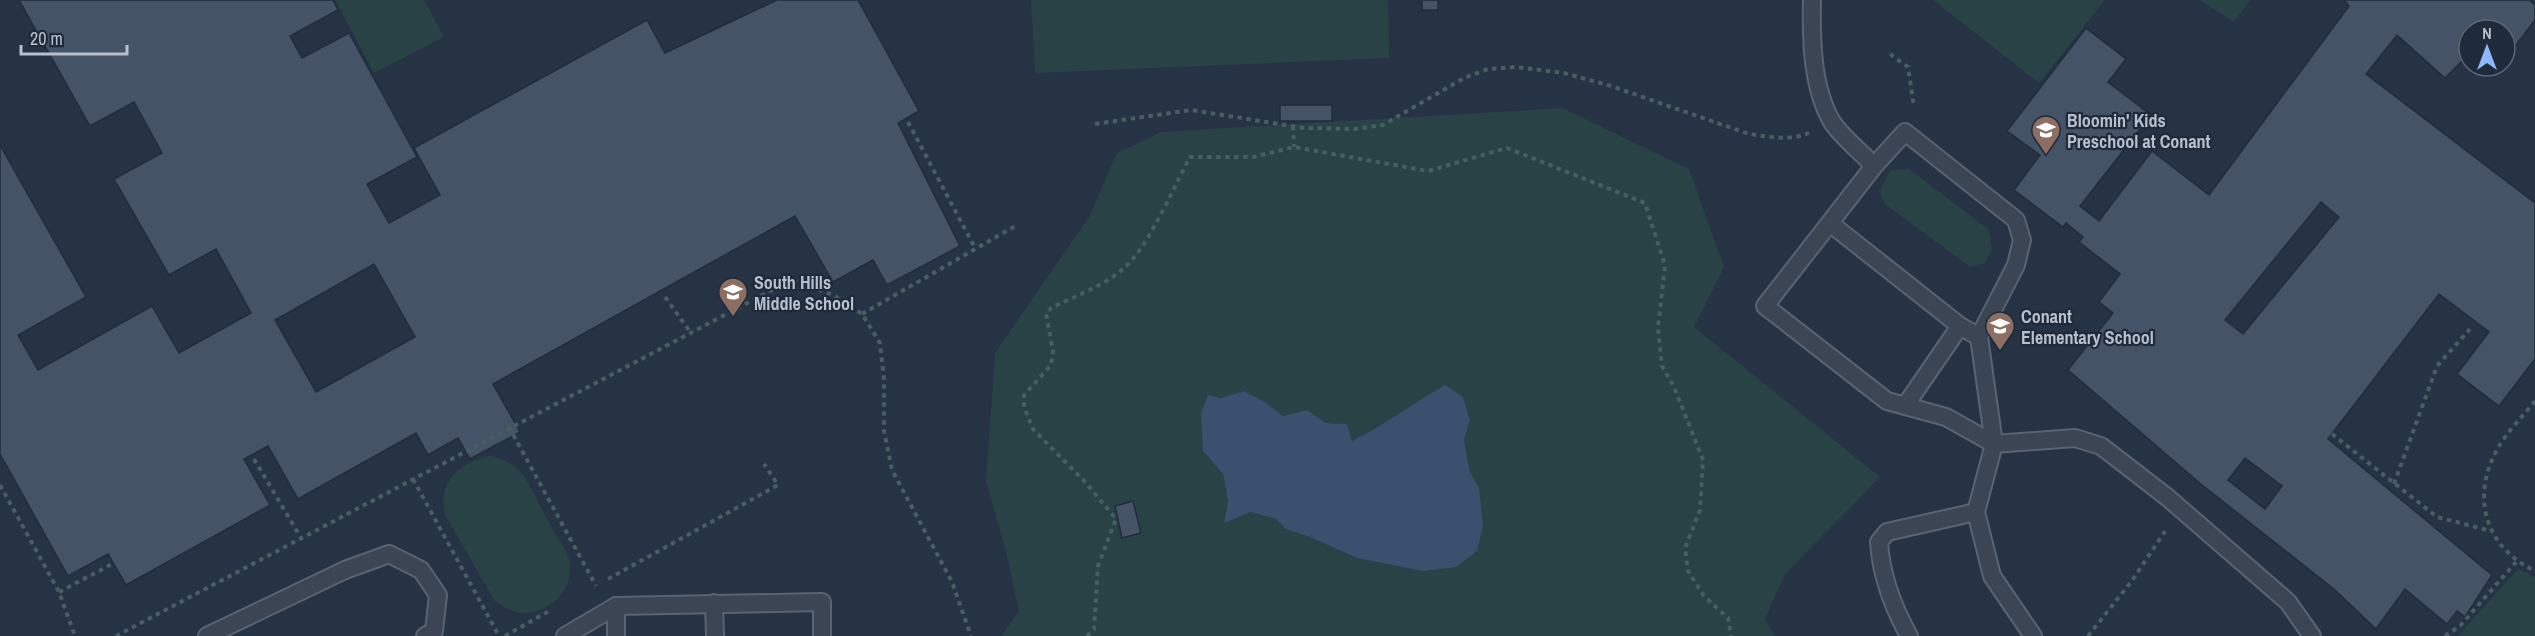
<svg xmlns="http://www.w3.org/2000/svg" width="2535" height="636" font-family="'Archivo Narrow',sans-serif">
<rect width="100%" height="100%" fill="#263345"/>
<g fill="#284246" fill-rule="evenodd">
<polygon points="335,0 424,0 444,37 374,73"/>
<polygon points="1031,0 1388,0 1389,58 1035,73"/>
<polygon points="1933,0 2105,0 2039,83"/>
<polygon points="2200,0 2250,0 2234,22"/>
<path d="M1562,108L1689,169L1724,267L1694,327L1880,477L1785,574L1765,619L1775,636H1001L1019,611L1005,548L986,481L995,353L1089,217L1117,153L1161,132ZM1445,386L1463,397L1470,420L1464,440L1470,472L1479,488L1357,558L1312,538L1287,529L1276,519L1251,512L1224,523L1228,501L1223,474L1203,451L1208,396L1266,403L1283,416L1307,410L1326,423L1347,424L1352,442C1385,425 1413,403 1445,386Z"/>
<polygon points="1909,169 1989,230 1992,249 1985,263 1970,267 1885,204 1879,192 1890,170"/>
<path d="M489,456C506,459 514,464 525,477C535,496 545,515 556,535C560,542 567,551 569,560C574,581 561,601 542,609C524,617 509,612 495,601L445,515C438,479 458,465 489,456Z"/>
<polygon points="2518,569 2535,577 2535,636 2458,636"/>
</g>
<path fill="#3b4f6e" d="M1445,385L1463,397L1470,420L1464,440L1470,472L1479,488L1483,526L1477,551L1456,567L1423,571L1357,558L1312,538L1286,529L1276,519L1251,512L1224,523L1228,501L1223,474L1203,451L1201,414L1208,395L1221,398L1244,391L1266,403L1283,416L1307,410L1326,423L1347,424L1352,441C1385,425 1413,403 1445,385Z"/>
<g fill="#455367" stroke="#212c3c" stroke-width="1.5" fill-rule="evenodd">
<path d="M19,0H333L338,10L290,36L302,58L349,33L417,157L367,184L389,223L440,195L414,148L647,20L665,53L777,0H858L919,111L898,123L960,246L887,285L873,260L833,282L795,216L493,384L520,432L470,459L458,438L428,455L416,433L298,499L268,446L244,459L270,505L126,585L108,554L68,576L0,454V145L86,297L18,335L38,370L152,306L179,353L251,313L216,249L169,275L114,179L162,153L134,102L90,126ZM374,264L415,337L316,392L275,320Z"/>
<rect x="1422" y="0" width="16" height="10"/>
<path d="M2344,0H2529L2535,5V20L2506,58L2505,30H2469V54L2445,78L2397,35L2366,74L2535,203V359L2499,406L2457,374L2489,332L2439,294L2328,439L2492,575L2465,617L2457,611L2447,624L2405,589L2376,629L2335,590L2202,485L2068,370L2113,313L2099,302L2120,274L2079,242L2083,237L2066,223L2063,227L2014,190L2040,155L2007,131L2086,28L2126,59L2108,82L2151,115L2080,206L2099,221L2152,151L2209,195L2349,6ZM2321,202L2339,217L2243,334L2225,320ZM2245,458L2282,486L2265,509L2228,480Z"/>
<rect x="1280" y="105" width="52" height="16"/>
<polygon points="1133,501 1141,533 1122,538 1115,506"/>
</g>
<g fill="none" stroke-linecap="round" stroke-linejoin="round">
<g stroke="#596372" stroke-width="20">
<g id="lane">
<path d="M1812,0C1811,39 1812,88 1832,122C1841,136 1862,153 1874,166"/>
<polygon points="1905,132 2016,220 2022,240 2016,265 1979,337 1994,444 1946,417 1887,401 1765,306 1874,166"/>
<polyline points="1831,224 1960,326 1979,337"/>
<polyline points="1905,406 1960,326"/>
<polyline points="714,603 715,636"/>
<polyline points="207,636 345,570 389,554 421,570 438,595 434,631 425,636"/>
<polyline points="565,636 616,606 822,602 822,636"/>
<polyline points="616,636 616,606"/>
<path d="M1909,636C1893,607 1881,576 1879,542L1887,532L1976,512"/>
<polyline points="2033,636 1992,576 1976,512 1994,444 2075,438 2101,446 2167,497 2288,602 2312,636"/>
</g>
</g>
<g stroke="#475e62" stroke-width="4" stroke-dasharray="4.5 4.5" stroke-linecap="butt">
<polyline points="1890,54 1908,67 1914,107"/>
<polyline points="908,122 975,248"/>
<path d="M1095,124L1191,110L1304,128L1355,129L1383,125L1464,78L1488,69L1516,67L1564,73L1611,86L1749,134C1769,137 1790,141 1809,133"/>
<polyline points="1293,126 1294,147"/>
<polyline points="665,297 691,333"/>
<polyline points="862,314 1017,225"/>
<path d="M2535,401C2523,416 2507,432 2498,448C2470,497 2485,547 2535,571"/>
<polyline points="509,427 596,586"/>
<polyline points="2332,434 2437,517 2491,531"/>
<polyline points="254,459 301,538"/>
<polyline points="413,479 499,636"/>
<polyline points="2394,484 2437,366 2470,329"/>
<polyline points="0,485 59,592 75,636"/>
<polyline points="608,579 778,485 764,464"/>
<polyline points="59,592 114,563"/>
<polyline points="116,636 791,280 833,295 862,314 880,343 884,379 884,431 892,470 952,582 971,636"/>
<polyline points="505,636 551,610"/>
<path d="M1087,636L1094,629L1098,566L1116,519L1086,483L1033,429L1024,407V395L1051,365L1053,351L1046,314L1051,308C1075,296 1104,286 1124,268C1148,248 1174,186 1190,157H1253L1294,147L1428,171L1507,148L1645,203L1665,265L1658,328L1662,366L1674,387L1703,460L1700,510L1685,548L1688,571L1704,596L1728,618L1731,636"/>
<polyline points="2088,636 2131,582 2166,530"/>
<polyline points="2445,636 2460,626 2516,562"/>
</g>
<use href="#lane" stroke="#3b4554" stroke-width="16"/>
</g>
<defs>
<g id="school-pin" transform="scale(1.5)"><path d="M0 17L-7.5 6A9.5 9.5 0 1 1 7.5 6Z" fill="#8d6e63" stroke="#1f2a3a"/><path d="M0-5L7-2L0 1L-7-2ZM-4 1L0 2.5L4 1V4Q0 6-4 4Z" fill="#fff"/></g>
</defs>
<g fill-rule="evenodd">
<use href="#school-pin" x="2046" y="130"/>
<use href="#school-pin" x="733" y="292"/>
<use href="#school-pin" x="2000" y="326"/>
</g>
<g text-anchor="middle" dominant-baseline="central" stroke-width="4.5" stroke-linejoin="round" paint-order="stroke">
<g font-size="18" font-weight="bold" fill="#b8c0ce" stroke="#1f2a3a" text-anchor="start">
<text x="2067" y="120">Bloomin' Kids<tspan x="2067" dy="21">Preschool at Conant</tspan></text>
<text x="754" y="282">South Hills<tspan x="754" dy="21">Middle School</tspan></text>
<text x="2021" y="316">Conant<tspan x="2021" dy="21">Elementary School</tspan></text>
</g>
</g>
<g transform="translate(2487 48)"><circle r="28" fill="#1f2a3a" stroke="#5c6675" stroke-width="1.5"/>
<path d="M0-4.5L10 22L0 15L-10 22Z" fill="#8fb7fc"/>
<text y="-9" font-size="16" font-weight="bold" text-anchor="middle" fill="#b8c0ce">N</text>
</g>
<path d="M21 45v9h106v-9" fill="none" stroke="#b8c0ce" stroke-width="3"/>
<text x="30" y="45" font-size="18" fill="#b8c0ce" stroke="#1f2a3a" stroke-width="4.5" paint-order="stroke">20 m</text>
</svg>
